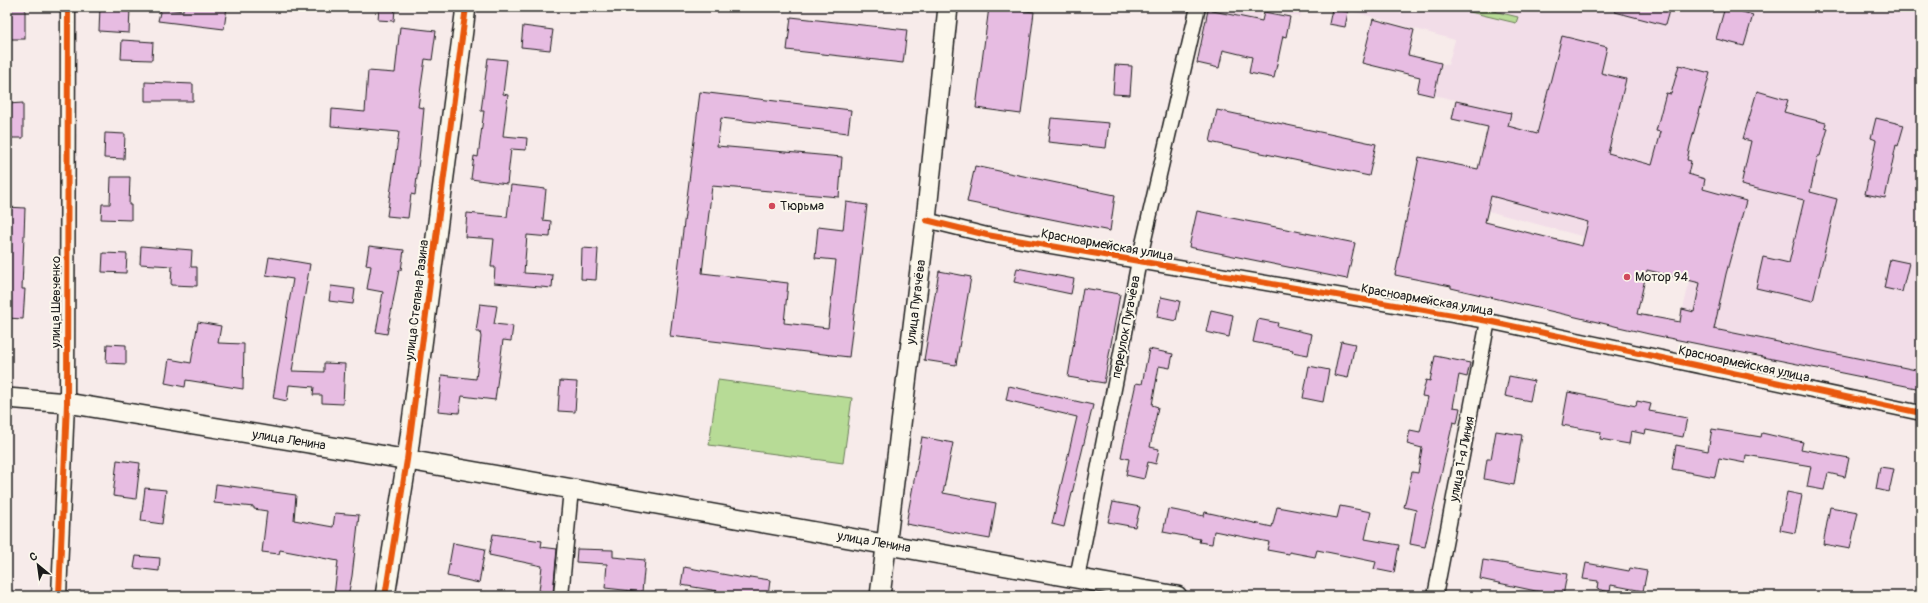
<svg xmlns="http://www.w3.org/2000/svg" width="1928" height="603" font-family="Pangolin,sans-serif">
<rect width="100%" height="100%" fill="#f7ebea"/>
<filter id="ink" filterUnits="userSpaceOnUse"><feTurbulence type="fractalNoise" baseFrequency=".025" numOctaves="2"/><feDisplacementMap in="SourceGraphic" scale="8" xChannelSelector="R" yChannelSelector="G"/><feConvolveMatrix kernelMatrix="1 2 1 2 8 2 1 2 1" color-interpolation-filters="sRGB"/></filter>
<g filter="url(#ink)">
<g fill="#f2dde8">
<polygon points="1210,7 1303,7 1300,17 1263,9 1259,20 1209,9"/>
<polygon points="1337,7 1921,7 1921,371 1680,322 1693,266 1488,211 1511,113 1434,95 1442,64 1448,65 1455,40"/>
</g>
<g fill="#b7db96" stroke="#6a7c59">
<polygon points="1449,7 1477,7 1518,17 1516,23"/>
<polygon points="718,380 852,398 843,463 709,445"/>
</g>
<g fill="#e7bce2" stroke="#1c1c1c" fill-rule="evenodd">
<rect x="7" y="7" width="18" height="32"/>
<polygon points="100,7 130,7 129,33 99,31"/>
<polygon points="183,7 227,7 224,29 158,21 161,8 183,11"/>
<polygon points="379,7 395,8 394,21 378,20"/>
<polygon points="989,7 1034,12 1021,114 976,108"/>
<polygon points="1615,7 1670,7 1665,25 1615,12"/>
<polygon points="1725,7 1753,15 1744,46 1716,39"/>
<polygon points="1332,9 1348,12 1345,27 1329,24"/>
<polygon points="1208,10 1262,21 1264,12 1290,17 1286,37 1283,36 1274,78 1249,73 1252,57 1223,50 1219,68 1197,63"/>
<polygon points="791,17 907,30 903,63 787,50"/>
<polygon points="1373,19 1414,30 1408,55 1441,63 1434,96 1417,92 1420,77 1362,63"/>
<polygon points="523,26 553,30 550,50 521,47"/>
<polygon points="400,27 436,31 432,60 425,59 418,107 424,108 420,150 415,195 411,194 408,218 387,216 399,132 331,126 332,109 365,112 368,71 395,73"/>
<path d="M1562,36L1607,47L1601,73L1626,79L1608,153L1652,165L1661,132L1656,131L1666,93L1671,94L1679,65L1710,73L1690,146L1687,160L1691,161L1688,174L1705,179L1703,189L1746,201L1726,274L1714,329L1921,371V389L1649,334L1451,288V286L1395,275L1419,157L1478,169L1488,127L1452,119L1456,101L1511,113L1508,126L1537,134ZM1491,196L1588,222L1582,246L1485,222ZM1647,270L1700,283L1694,312L1682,309L1680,322L1637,314Z"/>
<polygon points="122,40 153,42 152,60 121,59"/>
<polygon points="488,58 507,60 503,94 508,95 503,136 527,138 526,150 511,149 507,184 471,179 474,156 478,157 484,111 481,111"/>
<polygon points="1115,65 1132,66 1130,95 1113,94"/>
<polygon points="145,82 193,84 193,101 145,101"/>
<polygon points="1757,91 1788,100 1784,112 1826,123 1825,127 1828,128 1820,156 1818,156 1810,192 1837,199 1813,301 1756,288 1763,257 1789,263 1804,200 1741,185 1751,141 1743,139"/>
<polygon points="700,92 851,110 848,133 721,118 717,146 842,157 839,197 712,186 702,273 788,283 784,323 828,328 836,260 815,258 818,227 843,230 846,202 867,205 849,357 670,336"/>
<polygon points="23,103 23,138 7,138 7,104"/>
<polygon points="1217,110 1376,144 1369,176 1210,142"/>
<polygon points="1051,118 1109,123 1106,148 1048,142"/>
<polygon points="1876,118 1904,125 1898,146 1896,145 1885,198 1865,194 1876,140 1871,138"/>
<polygon points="105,133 125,134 124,159 104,158"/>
<polygon points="975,166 1115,195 1110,231 967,202"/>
<polygon points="111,177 130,177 129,205 131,205 131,220 101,219 102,204 110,204"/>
<polygon points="511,185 546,189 543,220 551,221 550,237 527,235 524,273 553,275 552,288 494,283 495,267 491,267 494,239 465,237 467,213 507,217"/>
<polygon points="7,207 25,208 22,289 25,289 23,319 7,318"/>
<polygon points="1197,211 1355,243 1347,279 1189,247"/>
<polygon points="141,246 192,250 191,267 197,267 197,286 171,285 172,266 140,264"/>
<polygon points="369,246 404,250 401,270 399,270 387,334 376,332 383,292 367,289 371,266 366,265"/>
<polygon points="582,248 598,249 596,280 581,279"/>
<polygon points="103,253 127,254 126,273 102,272"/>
<polygon points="269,257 310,264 292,371 324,372 324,363 345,364 343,404 322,403 322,395 313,395 314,387 289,385 287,401 273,398 293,279 266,275"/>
<polygon points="1890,259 1909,263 1902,292 1884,288"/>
<polygon points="1017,268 1074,279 1071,294 1014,282"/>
<polygon points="939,271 971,277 956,365 924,360"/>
<polygon points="331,286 355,289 353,304 329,301"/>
<polygon points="1083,288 1120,294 1104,383 1068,377"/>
<polygon points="1161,297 1180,301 1176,321 1157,317"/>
<polygon points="480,304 497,306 494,324 513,326 511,341 503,340 495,400 462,396 459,413 438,411 442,375 476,379 481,337 480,332 476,332"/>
<polygon points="1211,310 1233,315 1229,337 1206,332"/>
<polygon points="1258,319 1278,323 1277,326 1312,334 1308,355 1292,352 1293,350 1253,342"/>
<polygon points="198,322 221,326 218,343 244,344 243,389 186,380 185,387 165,383 169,359 191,363"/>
<polygon points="1341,341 1355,344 1348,378 1334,375"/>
<polygon points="107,344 126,345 126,364 106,363"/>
<polygon points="1149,349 1173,354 1170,368 1159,366 1152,405 1158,407 1150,447 1159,449 1156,464 1148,462 1144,479 1126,475 1129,459 1121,457 1126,433 1125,433 1136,383 1142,384"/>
<polygon points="1435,356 1470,363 1467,377 1459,375 1453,407 1460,408 1457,423 1453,422 1425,547 1410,544 1416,510 1404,507 1412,472 1418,473 1422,448 1407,444 1410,430 1420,432 1428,397 1422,396 1426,380 1430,381"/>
<polygon points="1309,366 1329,370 1323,402 1303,398"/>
<polygon points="1509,376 1534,381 1530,401 1505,396"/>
<polygon points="560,381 577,382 575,412 558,411"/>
<polygon points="1009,386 1093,405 1064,527 1052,524 1077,417 1006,400"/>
<polygon points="1568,392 1636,406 1637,401 1651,404 1649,411 1687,418 1683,437 1646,430 1645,434 1631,431 1629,444 1600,439 1601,432 1562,425"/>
<polygon points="1712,429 1761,437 1762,433 1779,437 1803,442 1801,449 1849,458 1845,477 1828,473 1824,490 1807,487 1811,466 1746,455 1745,463 1719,458 1715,477 1672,469 1676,445 1708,451"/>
<polygon points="1496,431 1522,435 1514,485 1484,479 1487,459 1491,459"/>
<polygon points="922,437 953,443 943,493 996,503 990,539 906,524"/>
<polygon points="117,460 140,463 136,499 113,496"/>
<polygon points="1880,467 1894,469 1889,492 1876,489"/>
<polygon points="216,484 296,495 294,520 333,527 335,513 359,515 352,576 348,596 334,596 338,561 280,550 279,554 262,552 267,511 254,509 254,507 214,503"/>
<polygon points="145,488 166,490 162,524 141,521"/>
<polygon points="1787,492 1802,495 1795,533 1780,530"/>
<polygon points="1113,502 1140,507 1135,527 1108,522"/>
<polygon points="1340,506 1371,512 1365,539 1399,545 1394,573 1374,569 1376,562 1317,550 1315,557 1289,552 1289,554 1267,550 1269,542 1214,531 1212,544 1199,542 1200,539 1163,532 1168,509 1204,516 1205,512 1272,527 1277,507 1337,518"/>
<polygon points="1830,507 1858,512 1850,549 1823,544"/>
<polygon points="493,534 542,541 541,547 557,549 553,593 539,591 542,566 489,555"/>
<polygon points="453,543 485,549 479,583 447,576"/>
<polygon points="577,549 613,550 613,557 645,560 642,592 605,588 607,564 576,562"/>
<polygon points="136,556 160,558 159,571 134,568"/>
<polygon points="1483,560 1567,574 1563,596 1544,596 1545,593 1480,579"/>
<polygon points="1586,563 1629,571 1630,568 1647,571 1643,591 1611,585 1610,592 1597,589 1598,581 1583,579"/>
<polygon points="684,567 749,579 750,577 770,580 768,596 717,596 718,591 681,585"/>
</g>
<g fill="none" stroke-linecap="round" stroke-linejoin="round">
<g stroke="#1c1c1c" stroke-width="17">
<g id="street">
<polyline points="926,220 987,235 1488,321 1921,413"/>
<polyline points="1077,578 1139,261 1198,7"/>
<polyline points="59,596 67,403 68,7"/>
<polyline points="561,596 571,489"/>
<polyline points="1435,596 1488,321"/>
</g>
</g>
<g stroke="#1c1c1c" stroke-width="22">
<g id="secondary">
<polyline points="7,398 67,403 363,452 1177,596"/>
<polyline points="385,596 407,460 466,7"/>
<polyline points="880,596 926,220 948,7"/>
</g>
</g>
<use href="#street" stroke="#fbf7ec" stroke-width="14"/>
<use href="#secondary" stroke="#fbf7ec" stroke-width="19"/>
<g stroke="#fbf7ec" stroke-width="8">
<g id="cycleway">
<polyline points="926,220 987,235 1488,321 1921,413"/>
<polyline points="59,596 67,403 68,7"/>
<polyline points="385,596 407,460 466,7"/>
</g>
</g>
<use href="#cycleway" stroke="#e8590c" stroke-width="6"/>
</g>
</g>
<g fill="#d1495b" stroke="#fbf7ec" stroke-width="1.5">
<circle cx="772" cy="206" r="4"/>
<circle cx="1627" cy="277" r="4"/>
</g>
<g text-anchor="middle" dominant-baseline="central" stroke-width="4" stroke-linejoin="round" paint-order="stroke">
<g font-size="13" fill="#1c1c1c" stroke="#fbf7ec" text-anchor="start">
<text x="780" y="206">Тюрьма</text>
<text x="1635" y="277">Мотор 94</text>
</g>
<g font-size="13" fill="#1c1c1c" stroke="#fbf7ec">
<text transform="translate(1107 245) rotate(10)">Красноармейская улица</text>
<text transform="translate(417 300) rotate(-83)">улица Степана Разина</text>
<text transform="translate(1427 300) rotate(10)">Красноармейская улица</text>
<text transform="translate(56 302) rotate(-90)">улица Шевченко</text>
<text transform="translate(916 302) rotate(-83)">улица Пугачёва</text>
<text transform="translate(1126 327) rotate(-79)">переулок Пугачёва</text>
<text transform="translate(1744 364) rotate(12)">Красноармейская улица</text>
<text transform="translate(289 440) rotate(9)">улица Ленина</text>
<text transform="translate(1462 459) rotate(-79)">улица 1-я Линия</text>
<text transform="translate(874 542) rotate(10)">улица Ленина</text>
</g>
</g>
<rect width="1928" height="603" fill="none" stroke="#fbf7ec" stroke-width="24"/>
<rect x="12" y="12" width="1904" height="579" fill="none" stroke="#1c1c1c" stroke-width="1.5" filter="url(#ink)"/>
<g transform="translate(38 565) rotate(331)" stroke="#fbf7ec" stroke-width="3" paint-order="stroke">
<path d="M0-3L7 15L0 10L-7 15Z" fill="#1c1c1c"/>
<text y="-6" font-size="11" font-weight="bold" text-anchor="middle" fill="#1c1c1c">С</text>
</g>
</svg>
